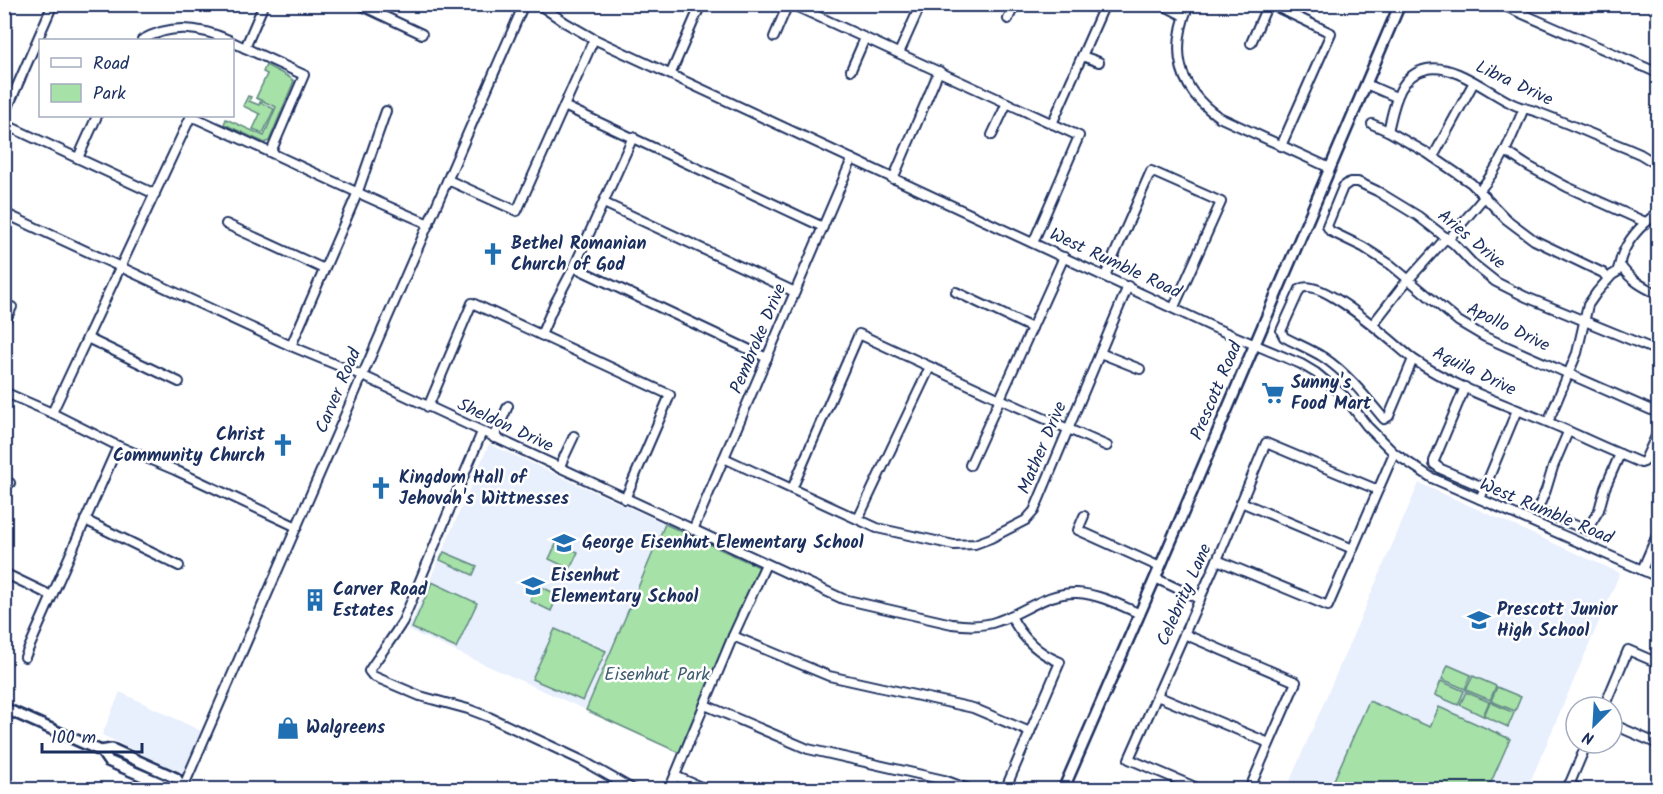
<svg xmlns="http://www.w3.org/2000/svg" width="1663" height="794" font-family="Kalam,sans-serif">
<rect width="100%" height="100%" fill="#fff"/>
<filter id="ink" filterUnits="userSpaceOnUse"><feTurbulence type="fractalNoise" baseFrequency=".0167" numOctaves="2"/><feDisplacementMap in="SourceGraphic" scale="12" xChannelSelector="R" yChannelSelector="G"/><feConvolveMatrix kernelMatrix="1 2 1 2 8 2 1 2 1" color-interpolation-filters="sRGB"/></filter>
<g filter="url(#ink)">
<g fill="#e8effd">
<polygon points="489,444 665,524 586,710 408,630"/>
<polygon points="1419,483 1620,573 1527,789 1286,790"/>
<polygon points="120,692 201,731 183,773 102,735"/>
</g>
<g fill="#a6e1a7" stroke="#608882" stroke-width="1.5">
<polygon points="266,65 289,77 294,81 269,141 265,143 224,124 226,119 264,136 276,107 256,98 267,74 263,72"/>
<polygon points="248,96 251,97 249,101 259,105 260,102 274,109 263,133 253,129 260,114 243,106"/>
<polygon points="665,524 759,567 680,753 586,710"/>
<polygon points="557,542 578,552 570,569 549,559"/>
<polygon points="444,552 477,566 473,575 440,560"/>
<polygon points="432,582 477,603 456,648 412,628"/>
<polygon points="538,585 558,595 551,611 530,601"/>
<polygon points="555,629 606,651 583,701 532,679"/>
<polygon points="1448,665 1471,675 1465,689 1442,679"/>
<polygon points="1473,676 1496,686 1490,700 1466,690"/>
<polygon points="1441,681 1464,691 1458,705 1435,695"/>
<polygon points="1497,687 1521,697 1515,711 1491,701"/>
<polygon points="1466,692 1489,702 1483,716 1460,705"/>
<polygon points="1369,701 1430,727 1439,707 1510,739 1488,789 1330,789"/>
<polygon points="1490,702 1514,713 1508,727 1484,716"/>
</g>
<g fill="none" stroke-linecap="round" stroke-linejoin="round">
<g stroke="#1b2f5e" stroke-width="12">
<g id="minor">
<polyline points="358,4 422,34"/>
<polyline points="538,4 566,23 594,39 1215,328 1301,364 1316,373 1344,396 1367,426 1394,453 1432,478 1658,577"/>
<polyline points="791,4 1079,136 1033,243"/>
<polyline points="1090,4 1102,10"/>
<polyline points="1161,4 1184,16"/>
<path d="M1189,4C1170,50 1177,88 1219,117L1330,168"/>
<polyline points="1270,4 1331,33 1281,146"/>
<polyline points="1500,4 1658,73"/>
<polyline points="380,14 384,4"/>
<polyline points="1008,19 1015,4"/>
<polyline points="774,37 788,4"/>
<path d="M142,40C171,23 200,27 229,40"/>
<polyline points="232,42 304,75 271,152"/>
<polyline points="1251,43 1268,4"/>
<polyline points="245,48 264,4"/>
<polyline points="899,53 921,4"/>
<polyline points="1082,56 1099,62"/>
<polyline points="851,70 865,38"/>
<polyline points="671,73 701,4"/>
<polyline points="1366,84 1396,97"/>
<polyline points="564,106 823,227"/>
<polyline points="4,116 53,4"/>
<polyline points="4,124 155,194"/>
<polyline points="1052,124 1105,4"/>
<polyline points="1372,124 1388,131 1427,153 1471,183 1506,219 1534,240 1603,273 1608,279"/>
<path d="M1388,131C1394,107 1398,75 1427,69C1455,63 1490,94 1515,105C1522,108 1529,109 1537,112C1567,123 1596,136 1626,148L1640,154L1658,165"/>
<polyline points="992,135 1007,103"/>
<polyline points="1505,151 1528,166 1567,187 1645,222"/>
<polyline points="1433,157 1474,82"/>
<polyline points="78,158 97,116"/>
<polyline points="893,179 939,71"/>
<polyline points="448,180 517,211 594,39"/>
<path d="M1479,191C1500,167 1512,137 1524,108"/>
<polyline points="604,203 795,292"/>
<path d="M4,213L291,346L361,375L843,599L952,624C967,626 983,627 998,621C1025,612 1047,592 1077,593C1099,594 1120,605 1140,614"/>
<polyline points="226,224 324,269"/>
<polyline points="1448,240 1485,196"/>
<path d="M1620,265C1630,280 1643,287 1658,294"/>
<polyline points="574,267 767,358"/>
<polyline points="1105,276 1151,171 1221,202 1174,307"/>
<polyline points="956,292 1032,328"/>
<polyline points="4,323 12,307"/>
<polyline points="1373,324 1401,288 1446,238"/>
<polyline points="541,335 554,305 574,267 633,137"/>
<polyline points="87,338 179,382"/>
<polyline points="291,346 357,194 386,111"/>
<polyline points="1658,351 1526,297 1496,282 1472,263 1454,244 1418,216 1377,191 1358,182 1350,182 1343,187 1327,226 1330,231 1363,247 1391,265 1458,321 1485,337 1658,413"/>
<polyline points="1100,353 1140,369"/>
<path d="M1413,359L1389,416L1384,419C1365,396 1347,373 1323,357C1310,349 1297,344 1284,337L1281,331L1300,289C1321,275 1395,345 1413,359C1450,385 1503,404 1545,421C1570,431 1595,444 1620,454L1641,463L1644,462L1658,432"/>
<polyline points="1465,387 1434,461 1434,464 1441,469 1485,488"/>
<polyline points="4,392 52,413 118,446 175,470 297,527"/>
<polyline points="428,407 472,303 670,395 625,499"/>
<path d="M52,413L191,116C271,152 348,190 429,224"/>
<path d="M1548,422L1577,353L1588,305L1597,292L1612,275L1617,272C1619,267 1620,263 1621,258C1628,238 1642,224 1658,213"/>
<path d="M482,432L403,621C392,639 380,654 369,671L373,676L420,696L468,709L489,717L583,761L634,790"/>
<polyline points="1568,432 1553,467 1546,490 1539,506 1540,511 1587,530 1599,510 1605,488 1620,454"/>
<polyline points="494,438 508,406"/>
<polyline points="724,458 877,528 954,545 975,544 991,538 1026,520 1034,511 1128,286"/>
<polyline points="970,465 1064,257"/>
<polyline points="559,468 574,436"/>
<polyline points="4,481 10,483"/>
<polyline points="792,489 859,334 1000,399 1107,446"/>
<polyline points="1480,499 1517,410"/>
<polyline points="1241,502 1353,549"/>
<polyline points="1084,516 1078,530 1160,567"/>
<polyline points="858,519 930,367"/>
<polyline points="85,520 179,566"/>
<polyline points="693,530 852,159"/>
<polyline points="1217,560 1328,606 1394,453"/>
<polyline points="1642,570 1658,533"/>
<polyline points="4,573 52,596"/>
<polyline points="1155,578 1200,599"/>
<polyline points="1184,634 1296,682 1249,790"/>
<polyline points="733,636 829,676 973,708 1030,732"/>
<polyline points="25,657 118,446"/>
<polyline points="1157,696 1269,743"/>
<polyline points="705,705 808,749 944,780 971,790"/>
<polyline points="1604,707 1628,650 1658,663"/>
<polyline points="1612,724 1658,744"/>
<polyline points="675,776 708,790"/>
<polyline points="1569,784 1581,790"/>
<polyline points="182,790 524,4"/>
<polyline points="669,790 733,636 766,564"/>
<path d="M1005,790L1060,662C1037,653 1022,638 1011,616"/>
<polyline points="1202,790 1129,759 1217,560 1266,443 1378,490"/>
<polyline points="1567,790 1587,743"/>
</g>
</g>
<g stroke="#1b2f5e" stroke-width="14">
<g id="major">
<polyline points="4,708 101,751 108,761 174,789 183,788"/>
<polyline points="101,751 112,749 176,778 183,788 185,790"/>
<polyline points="1063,790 1160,567 1400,4"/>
</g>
</g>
<use href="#minor" stroke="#fff" stroke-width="8"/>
<use href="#major" stroke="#fff" stroke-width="9"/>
</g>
</g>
<defs>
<g id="church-bare" transform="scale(1.8)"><path d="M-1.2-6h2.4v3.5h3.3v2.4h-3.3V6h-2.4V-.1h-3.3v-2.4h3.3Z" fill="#1f6fb2" stroke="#fff" stroke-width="2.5" paint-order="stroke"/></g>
<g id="supermarket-bare" transform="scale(1.8)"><path d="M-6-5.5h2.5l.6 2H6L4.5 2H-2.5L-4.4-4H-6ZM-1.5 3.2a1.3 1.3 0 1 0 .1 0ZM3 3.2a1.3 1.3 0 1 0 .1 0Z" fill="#1f6fb2" stroke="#fff" stroke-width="2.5" paint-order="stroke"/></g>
<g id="school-bare" transform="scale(1.8)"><path d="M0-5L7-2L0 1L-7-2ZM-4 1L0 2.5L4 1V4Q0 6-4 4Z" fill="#1f6fb2" stroke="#fff" stroke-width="2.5" paint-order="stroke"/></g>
<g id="building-bare" transform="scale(1.8)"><path d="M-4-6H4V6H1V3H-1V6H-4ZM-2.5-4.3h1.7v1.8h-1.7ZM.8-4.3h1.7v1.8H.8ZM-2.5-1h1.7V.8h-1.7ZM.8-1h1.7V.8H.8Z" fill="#1f6fb2" stroke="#fff" stroke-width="2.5" paint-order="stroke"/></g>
<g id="shop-bare" transform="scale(1.8)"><path d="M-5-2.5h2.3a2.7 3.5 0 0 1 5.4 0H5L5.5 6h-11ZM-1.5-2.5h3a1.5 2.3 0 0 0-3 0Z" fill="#1f6fb2" stroke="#fff" stroke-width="2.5" paint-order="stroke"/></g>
</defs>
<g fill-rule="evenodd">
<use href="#church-bare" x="493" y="254"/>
<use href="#supermarket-bare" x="1273" y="393"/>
<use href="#church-bare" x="283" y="445"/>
<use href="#church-bare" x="381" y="488"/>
<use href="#school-bare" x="564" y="543"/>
<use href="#school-bare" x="533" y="586"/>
<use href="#building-bare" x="315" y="600"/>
<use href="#school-bare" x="1479" y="620"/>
<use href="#shop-bare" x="288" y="728"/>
</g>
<g text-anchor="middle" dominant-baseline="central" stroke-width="5" stroke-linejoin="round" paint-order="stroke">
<g font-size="18" fill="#1b2f5e" stroke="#fff">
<text transform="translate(1514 84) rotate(25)">Libra Drive</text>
<text transform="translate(1471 240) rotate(40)">Aries Drive</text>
<text transform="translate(1115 264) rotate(25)">West Rumble Road</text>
<text transform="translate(1508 328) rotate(26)">Apollo Drive</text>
<text transform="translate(759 339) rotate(-67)">Pembroke Drive</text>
<text transform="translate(1474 372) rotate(26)">Aquila Drive</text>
<text transform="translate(339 391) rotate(-67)">Carver Road</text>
<text transform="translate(1217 391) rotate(-67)">Prescott Road</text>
<text transform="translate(505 426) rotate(25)">Sheldon Drive</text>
<text transform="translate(1043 448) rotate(-67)">Mather Drive</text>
<text transform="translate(1546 512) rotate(23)">West Rumble Road</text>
<text transform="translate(1185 595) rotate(-66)">Celebrity Lane</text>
</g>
<g font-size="18" font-weight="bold" fill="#1b2f5e" stroke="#fff" text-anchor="start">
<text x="511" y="244">Bethel Romanian<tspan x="511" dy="21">Church of God</tspan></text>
<text x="1291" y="383">Sunny's<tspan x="1291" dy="21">Food Mart</tspan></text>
<text x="265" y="435" text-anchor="end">Christ<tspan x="265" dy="21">Community Church</tspan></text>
<text x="399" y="478">Kingdom Hall of<tspan x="399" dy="21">Jehovah's Wittnesses</tspan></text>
<text x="582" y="543">George Eisenhut Elementary School</text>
<text x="551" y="576">Eisenhut<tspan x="551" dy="21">Elementary School</tspan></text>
<text x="333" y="590">Carver Road<tspan x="333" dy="21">Estates</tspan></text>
<text x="1497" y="610">Prescott Junior<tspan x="1497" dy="21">High School</tspan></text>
<text x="306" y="728">Walgreens</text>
</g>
<g font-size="18" fill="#3e5c70" stroke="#fff">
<text x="657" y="675">Eisenhut Park</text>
</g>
</g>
<rect width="1663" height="794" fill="none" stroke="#fff" stroke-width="24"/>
<rect x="12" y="12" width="1639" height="770" fill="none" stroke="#1b2f5e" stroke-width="2" filter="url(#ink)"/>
<rect x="39" y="39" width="195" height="78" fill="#ffffff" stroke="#a4acbf" stroke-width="1.5"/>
<rect x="51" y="58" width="30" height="9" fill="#ffffff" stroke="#a4acbf" stroke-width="1.5"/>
<text x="93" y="69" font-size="18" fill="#1b2f5e">Road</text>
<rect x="51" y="84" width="30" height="18" fill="#a6e1a7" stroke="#a4acbf" stroke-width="1.5"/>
<text x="93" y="99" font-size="18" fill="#1b2f5e">Park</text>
<g transform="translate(1594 725) rotate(204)"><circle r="28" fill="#ffffff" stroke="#a4acbf" stroke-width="1.5"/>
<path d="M0-4.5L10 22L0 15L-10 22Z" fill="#1f6fb2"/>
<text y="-9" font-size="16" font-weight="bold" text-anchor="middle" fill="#1b2f5e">N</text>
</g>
<path d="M42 743v9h100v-9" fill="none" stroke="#1b2f5e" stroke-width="3"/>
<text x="51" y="743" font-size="18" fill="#1b2f5e" stroke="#ffffff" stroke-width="4.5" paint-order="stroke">100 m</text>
</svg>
